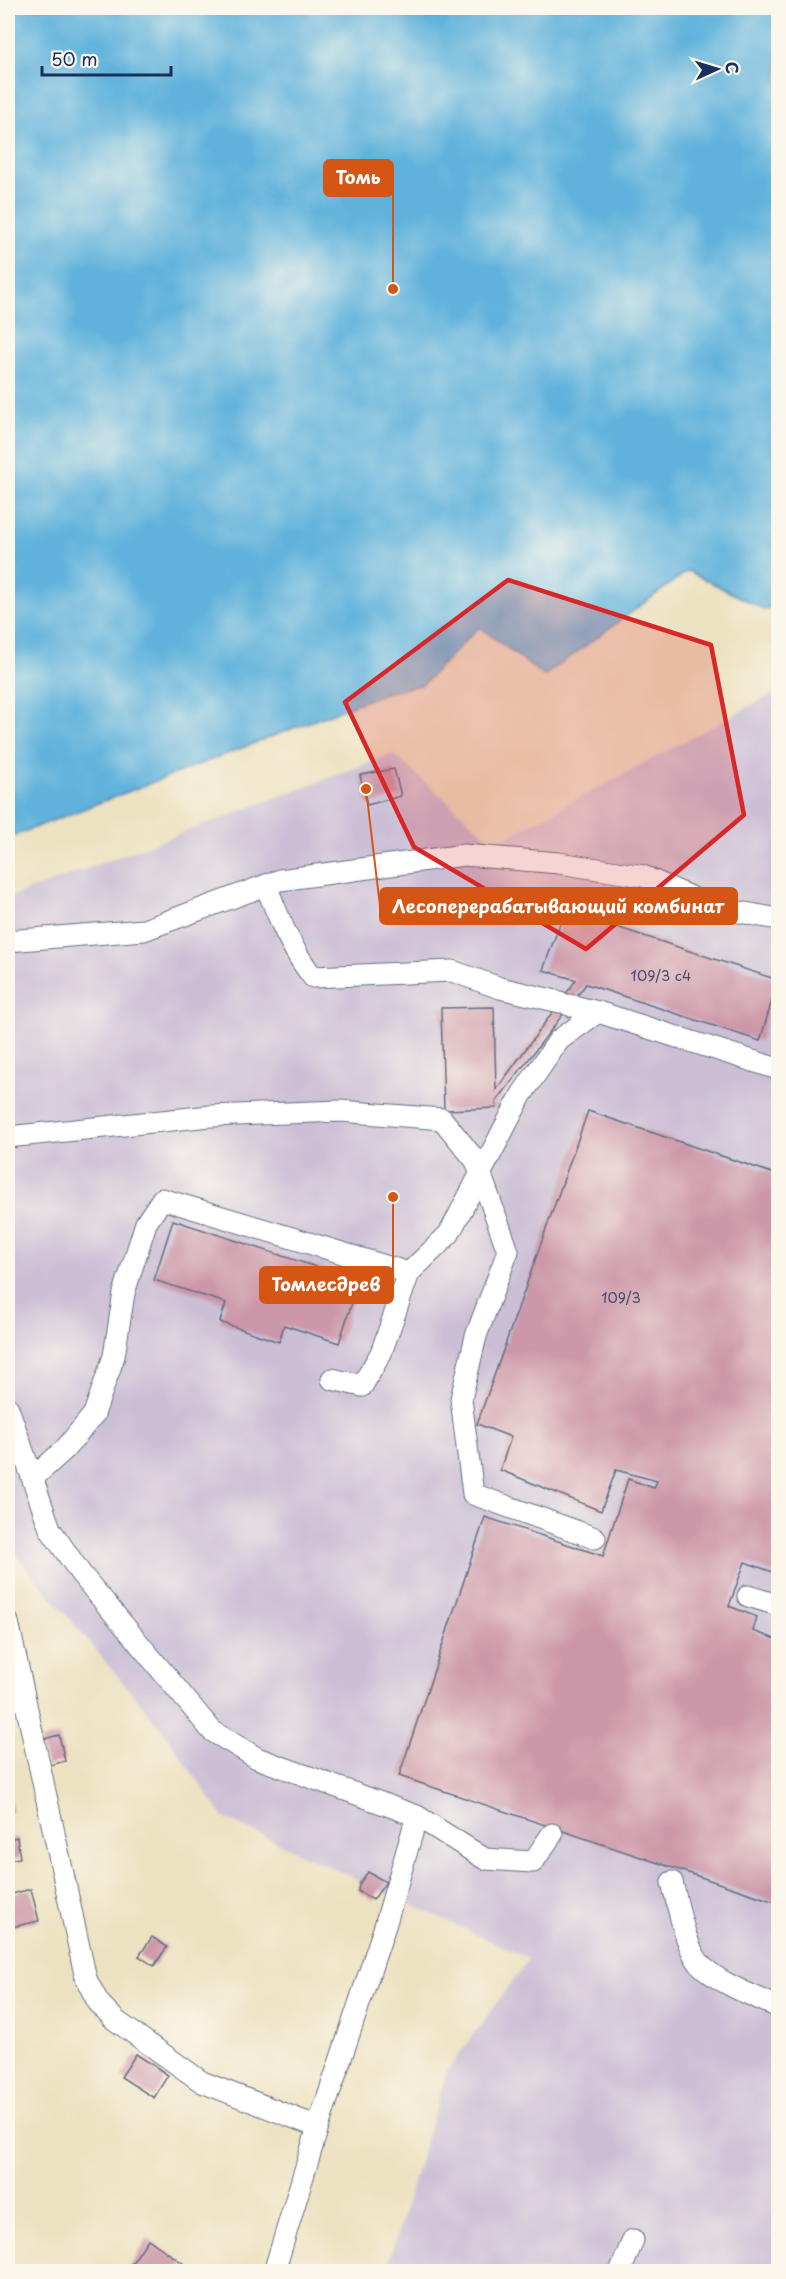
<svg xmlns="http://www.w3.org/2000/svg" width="786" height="2279" font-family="'Playpen Sans',sans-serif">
<rect width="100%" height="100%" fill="#fbf7ec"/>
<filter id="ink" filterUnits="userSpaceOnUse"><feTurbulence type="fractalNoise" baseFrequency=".0167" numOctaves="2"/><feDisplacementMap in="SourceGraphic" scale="12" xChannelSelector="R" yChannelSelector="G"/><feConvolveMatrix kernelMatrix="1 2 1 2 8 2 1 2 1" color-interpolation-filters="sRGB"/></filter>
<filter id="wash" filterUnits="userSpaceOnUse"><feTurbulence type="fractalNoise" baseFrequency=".008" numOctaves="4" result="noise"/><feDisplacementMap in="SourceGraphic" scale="24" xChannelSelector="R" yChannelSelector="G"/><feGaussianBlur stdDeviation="1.35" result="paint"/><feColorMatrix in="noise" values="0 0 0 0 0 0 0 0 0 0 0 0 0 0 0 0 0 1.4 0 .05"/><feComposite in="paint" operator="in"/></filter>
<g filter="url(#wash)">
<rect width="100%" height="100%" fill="#ece1c0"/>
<polygon fill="#cbbfd5" points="778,691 778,2271 386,2271 447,2071 529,1959 224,1818 161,1728 8,1545 8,898 393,754 495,843"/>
<polygon fill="#60b2dc" stroke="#3e709d" stroke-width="1.5" points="8,8 778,8 778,603 765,610 688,571 544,676 479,627 422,685 385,693 8,838"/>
<g id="blocks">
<g fill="#cc97a8">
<polygon points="394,769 401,796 367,805 360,775"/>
<polygon points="565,910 778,980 760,1041 586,984 496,1102 497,1108 444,1110 441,1008 494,1007 496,1090 576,980 543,970"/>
<polygon points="588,1111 778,1175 778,1574 745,1562 729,1606 757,1617 753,1631 778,1640 778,1903 399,1776 485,1517 603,1556 628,1479 654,1488 657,1481 616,1470 601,1511 500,1470 511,1437 477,1424"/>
<polygon points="173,1220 359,1281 339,1343 284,1325 279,1342 220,1322 226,1303 154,1280"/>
<polygon points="59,1735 65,1761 47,1766 40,1740"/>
<polygon points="8,1790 13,1811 8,1812"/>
<polygon points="17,1837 20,1858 8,1860 8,1839"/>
<polygon points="368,1872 386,1882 373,1900 358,1891 359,1884"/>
<polygon points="31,1889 39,1921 11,1927 8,1895"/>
<polygon points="152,1937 167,1947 154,1966 139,1956"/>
<polygon points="136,2054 168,2075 154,2098 121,2077"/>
<polygon points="148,2239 184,2264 179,2272 126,2272"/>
</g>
</g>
</g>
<g filter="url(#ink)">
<use href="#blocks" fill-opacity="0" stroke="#646d80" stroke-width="1.5"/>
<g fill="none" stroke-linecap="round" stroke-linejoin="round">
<g stroke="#646d80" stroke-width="23">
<g id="minor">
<path d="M266,885C279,919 291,949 313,977L452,971L500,988L560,1002"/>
<polyline points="8,941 144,930 280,880 464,855 559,863 643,876 713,907 778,919"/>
<polyline points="569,1005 598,1012 778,1069"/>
<polyline points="8,1137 210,1116 340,1111 442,1119 476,1161 508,1251 476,1336 461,1399 473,1494 595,1538"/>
<polyline points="332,1379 362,1386 381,1353 409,1273 449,1234 522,1094 559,1040 598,1012"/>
<polyline points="8,1408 50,1529 81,1574 212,1731 257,1758 417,1816 385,1926 318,2127 274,2272"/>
<polyline points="33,1478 65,1449 94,1414 114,1356 124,1293 146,1223 162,1199 409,1273"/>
<polyline points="748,1596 778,1605"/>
<polyline points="8,1622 86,1979 98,2002 115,2020 202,2082 318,2127"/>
<polyline points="417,1816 485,1859 533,1862 552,1834"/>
<path d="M672,1882C678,1905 686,1953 704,1968C725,1986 754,1996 778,2007"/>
<polyline points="620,2272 633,2240"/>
</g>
</g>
<use href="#minor" stroke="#fff" stroke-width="21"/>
</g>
</g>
<path fill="#d62828" fill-opacity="0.2" stroke="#d62828" stroke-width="4.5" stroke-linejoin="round" d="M508,580L711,645L744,815L586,949L414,847L345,702Z"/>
<g text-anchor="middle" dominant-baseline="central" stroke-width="5" stroke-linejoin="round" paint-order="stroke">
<g font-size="14" fill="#474970">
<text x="661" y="975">109/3 с4</text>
<text x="621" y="1297">109/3</text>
</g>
</g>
<path fill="none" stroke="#d45514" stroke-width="2" d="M393 289L393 178M366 789L380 906M393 1197L393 1285"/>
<g fill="#d45514" stroke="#fbf7ec" stroke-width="2">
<circle cx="393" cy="289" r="6"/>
<circle cx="366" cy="789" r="6"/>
<circle cx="393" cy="1197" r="6"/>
</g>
<g fill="#d45514" stroke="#d45514" stroke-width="2">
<rect x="324" y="160" width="69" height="36" rx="6"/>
<rect x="380" y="888" width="357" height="36" rx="6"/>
<rect x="260" y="1267" width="133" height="36" rx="6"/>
</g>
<g font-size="18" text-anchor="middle" font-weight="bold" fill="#fff">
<text x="358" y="184">Томь</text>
<text x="558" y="913">Лесоперерабатывающий комбинат</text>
<text x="326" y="1291">Томлесдрев</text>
</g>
<rect width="786" height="2279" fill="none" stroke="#fbf7ec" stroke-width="30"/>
<g transform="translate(717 69) rotate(86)" stroke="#fbf7ec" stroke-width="4.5" paint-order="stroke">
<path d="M0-4.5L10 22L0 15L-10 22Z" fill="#1b2f5e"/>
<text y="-9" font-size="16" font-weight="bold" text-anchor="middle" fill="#1b2f5e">С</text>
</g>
<path d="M42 66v9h129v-9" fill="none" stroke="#1b2f5e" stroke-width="3"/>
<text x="51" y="66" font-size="18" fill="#1b2f5e" stroke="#fbf7ec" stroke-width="4.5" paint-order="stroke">50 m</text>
</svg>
